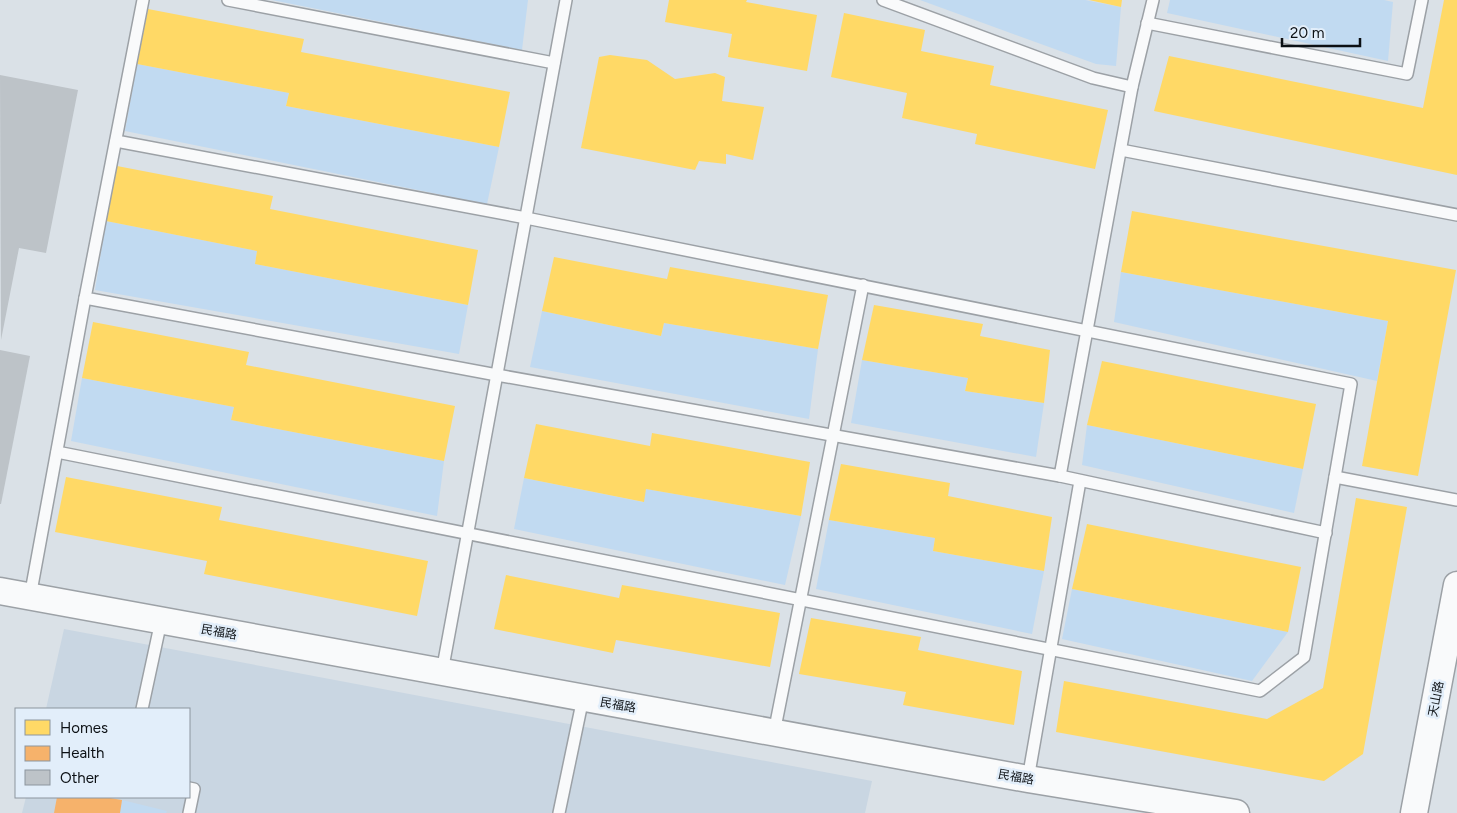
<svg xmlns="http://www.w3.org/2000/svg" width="1457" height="813" font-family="Figtree,'Noto Sans SC',sans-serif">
<rect width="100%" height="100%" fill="#dae1e7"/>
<polygon fill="#c9d6e2" points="64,629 872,781 865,813 22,813 26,797 189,797 189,709 46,709"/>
<g fill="#c1daf1">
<polygon points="272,0 528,0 522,50"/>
<polygon points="920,0 1085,0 1121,7 1116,66 1096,64"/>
<polygon points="1170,0 1384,0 1393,2 1388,61 1167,13"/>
<polygon points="137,64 289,93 286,106 499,147 487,204 125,131"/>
<polygon points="106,221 257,251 255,264 468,305 459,354 95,290"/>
<polygon points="1121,272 1388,321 1377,381 1114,322"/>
<polygon points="542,311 661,336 664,323 818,349 809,419 530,367"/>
<polygon points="862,360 968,378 965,391 1044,403 1036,457 851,423"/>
<polygon points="82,378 234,407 231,420 444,461 437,516 71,441"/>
<polygon points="1087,425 1303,469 1294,513 1082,465"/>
<polygon points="524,478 643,502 646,489 801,516 785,585 514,529"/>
<polygon points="829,520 935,538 933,551 1044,571 1032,634 816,589"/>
<polygon points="1072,589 1288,632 1252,681 1062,639"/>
<polygon points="122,800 167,811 166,813 120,813"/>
</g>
<g fill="#ffd966">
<polygon points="669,0 747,0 746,2 817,15 807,71 728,57 732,34 665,22"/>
<polygon points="1089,0 1122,0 1121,7"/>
<polygon points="1444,0 1457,0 1457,175 1154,111 1169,56 1423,108"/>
<polygon points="148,9 304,39 301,52 510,92 499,147 286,106 289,93 137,64"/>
<polygon points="844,13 925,30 921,51 994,66 990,85 1108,110 1095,169 975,144 977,134 902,118 907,93 831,77"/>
<polygon points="610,55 647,60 675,79 715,73 725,77 722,101 764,107 753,160 726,154 726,164 699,161 695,170 581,148 599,57"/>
<polygon points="117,166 273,196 270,209 478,250 468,305 255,264 257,251 106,221"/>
<polygon points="1132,211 1456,270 1418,476 1362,466 1388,321 1121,272"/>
<polygon points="554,257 667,279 670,267 828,295 818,349 664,323 661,336 542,311"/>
<polygon points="874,305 983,324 980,336 1050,350 1044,403 965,391 968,378 862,360"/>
<polygon points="93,322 249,352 246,365 455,406 444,461 231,420 234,407 82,378"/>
<polygon points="1102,361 1316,404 1303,469 1087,425"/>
<polygon points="536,424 650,446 652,433 810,462 801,516 646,489 644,502 524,478"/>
<polygon points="841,464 950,483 948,496 1052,517 1044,571 933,551 935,538 829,520"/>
<polygon points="66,477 222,507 219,520 428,561 417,616 204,574 207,561 55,532"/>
<polygon points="1356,498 1407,507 1363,754 1324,781 1056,732 1064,681 1267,719 1323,688"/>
<polygon points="1087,524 1301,567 1288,632 1072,589"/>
<polygon points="506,575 619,598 622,585 780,613 770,667 616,640 613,653 494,629"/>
<polygon points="811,618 921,637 918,650 1022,671 1014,725 903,705 906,692 799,674"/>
</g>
<polygon fill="#f6b26b" points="57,797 104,797 122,800 120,813 54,813"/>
<g fill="#bdc3c8">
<polygon points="0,75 78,90 46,253 19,248 1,340"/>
<polygon points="0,350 30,356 1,504 0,504"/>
</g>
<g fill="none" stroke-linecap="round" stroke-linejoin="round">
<g stroke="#9ca1a6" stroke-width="14">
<g id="service">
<polyline points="143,0 85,298 497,375 1060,476 1132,87"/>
<polyline points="228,0 554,63"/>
<polyline points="883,0 1093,78 1132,87 1153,0"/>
<polyline points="1147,23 1407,74 1422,0"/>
<polyline points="1121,150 1457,215"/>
<polyline points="57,452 1260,691 1304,657 1351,384 526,218 116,141"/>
<polyline points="1060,476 1326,533"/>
<polyline points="1335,477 1457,500"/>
<polyline points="30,597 85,298"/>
<polyline points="442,672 566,0"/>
<polyline points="142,709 161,621"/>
<polyline points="774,733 863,285"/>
<polyline points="1028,779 1080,481"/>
<polyline points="189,813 194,789 189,788"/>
<polyline points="559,813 583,698"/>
</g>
</g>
<g stroke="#9ca1a6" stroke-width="29">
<g id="tertiary">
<polyline points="0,591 1028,779 1236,813"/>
<polyline points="1414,813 1457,585"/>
</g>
</g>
<use href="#service" stroke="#f9fafb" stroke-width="11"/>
<use href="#tertiary" stroke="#f9fafb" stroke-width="26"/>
</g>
<g text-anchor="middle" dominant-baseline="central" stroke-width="5" stroke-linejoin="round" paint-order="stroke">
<g font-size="12" fill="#0c1014" stroke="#e2eefa">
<text transform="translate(219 632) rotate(10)">民福路</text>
<text transform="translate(1436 699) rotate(-79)">天山路</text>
<text transform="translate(618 705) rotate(10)">民福路</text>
<text transform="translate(1016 777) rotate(10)">民福路</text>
</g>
</g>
<rect x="15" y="708" width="175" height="90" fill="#e2eefa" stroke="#8c959e"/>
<rect x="25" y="720" width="25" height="15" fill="#ffd966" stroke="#8c959e"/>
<text x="60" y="733" font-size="15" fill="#0c1014">Homes</text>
<rect x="25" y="746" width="25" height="15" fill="#f6b26b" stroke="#8c959e"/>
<text x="60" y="758" font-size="15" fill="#0c1014">Health</text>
<rect x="25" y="770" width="25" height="15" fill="#bdc3c8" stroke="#8c959e"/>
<text x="60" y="783" font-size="15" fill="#0c1014">Other</text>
<path d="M1282 38v8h78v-8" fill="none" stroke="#0c1014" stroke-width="2.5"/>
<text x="1290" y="38" font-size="15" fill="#0c1014" stroke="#e2eefa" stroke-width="4" paint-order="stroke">20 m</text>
</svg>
